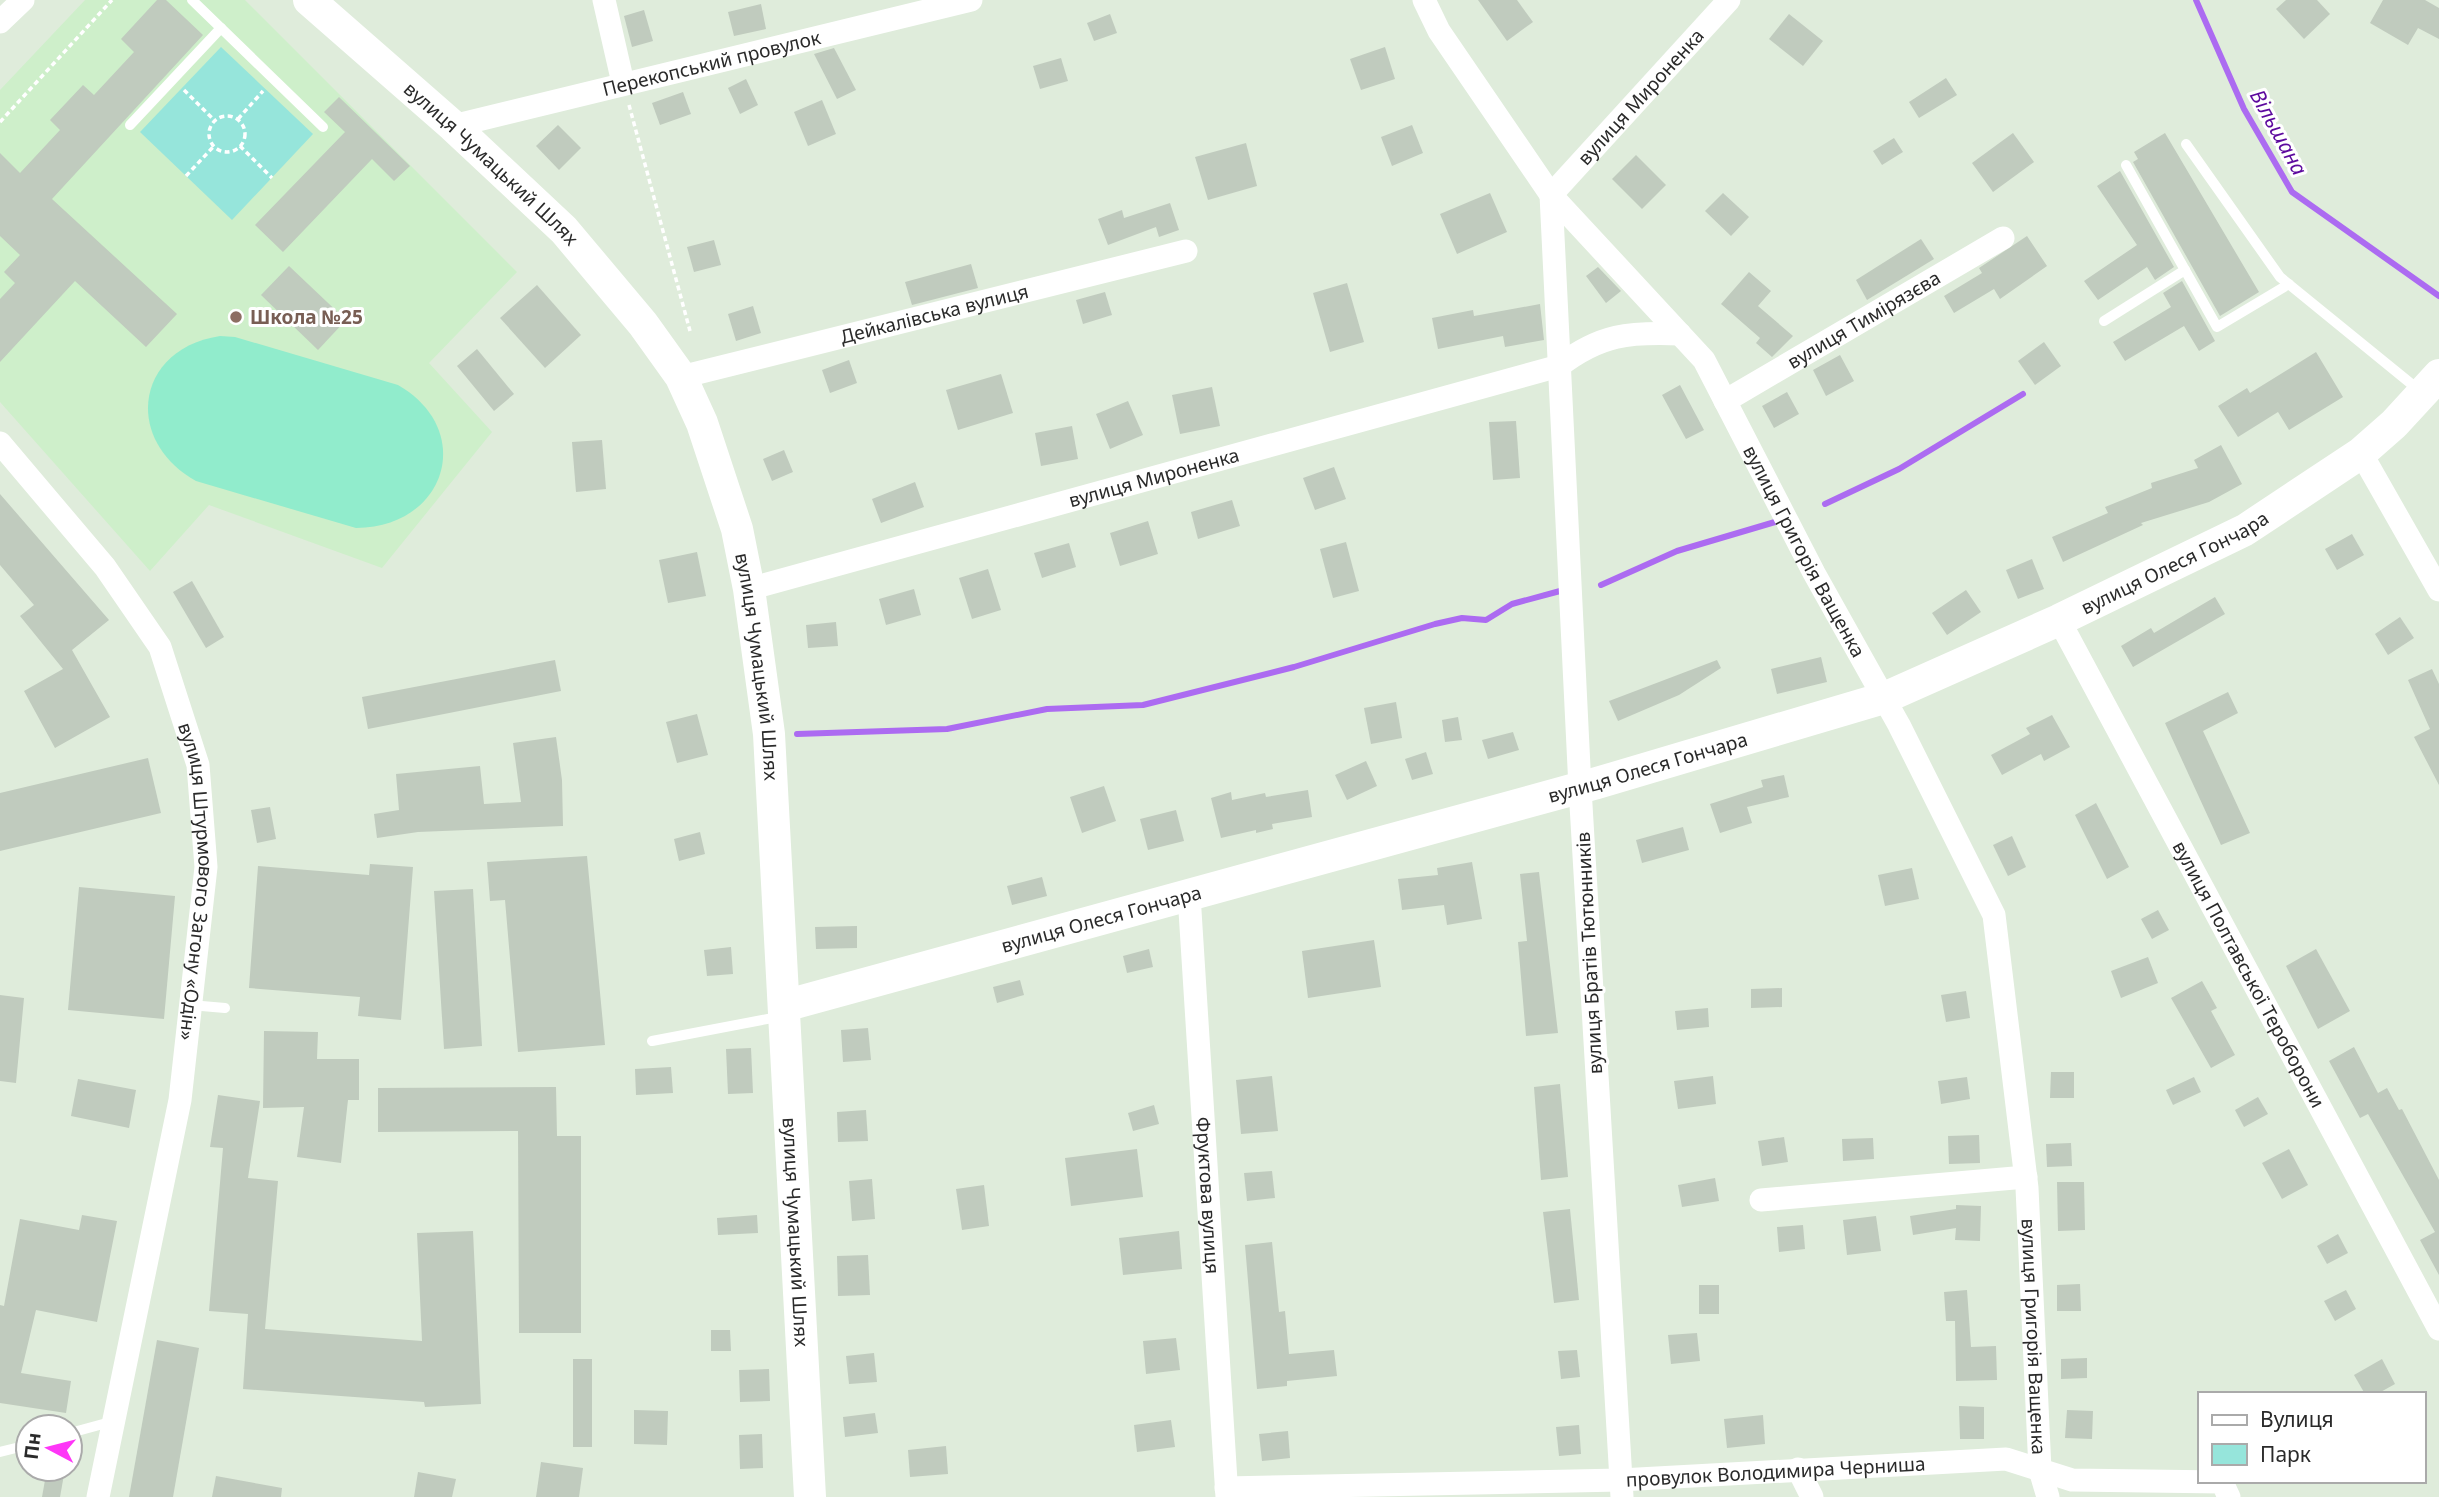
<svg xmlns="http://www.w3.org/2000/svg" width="2439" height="1497" font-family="'Noto Sans',sans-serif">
<rect width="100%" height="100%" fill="#dfecdb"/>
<polygon fill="#ceefca" points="85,0 245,0 517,272 429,363 492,432 382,568 209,505 150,571 0,402 0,90"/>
<polygon fill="#96e5db" points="221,47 313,134 232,220 140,132"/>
<path fill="#91eccc" d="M220,336L235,337L398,385C476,430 447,527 356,528L196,481C123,440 135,349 220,336Z"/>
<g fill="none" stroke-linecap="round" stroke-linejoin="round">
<g stroke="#ac6bf1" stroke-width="6">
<polyline points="2196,0 2244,109 2292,192 2439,296"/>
<polyline points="1825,504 1899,469 2023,394"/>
<polyline points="1601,585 1677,551 1775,522"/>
<polyline points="797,734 947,729 1047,709 1143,705 1294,667 1435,624 1462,618 1486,620 1512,604 1560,591"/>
</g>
</g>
<g fill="#c0cbbe">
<polygon points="157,0 166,0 203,35 52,199 177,314 146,347 75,281 0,362 0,299 15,283 4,272 20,255 0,236 0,153 20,173 60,130 50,120 83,85 94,95 134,52 121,39"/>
<polygon points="1478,0 1517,0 1533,22 1507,41"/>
<polygon points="2286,0 2317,0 2330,14 2304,39 2276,9"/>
<polygon points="2383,0 2425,0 2439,8 2439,39 2418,28 2408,45 2370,23"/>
<polygon points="761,4 766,29 734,36 728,12"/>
<polygon points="644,10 653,41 632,47 624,16"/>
<polygon points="1110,14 1117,33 1094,41 1087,23"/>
<polygon points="1789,14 1823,41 1803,66 1769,39"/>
<polygon points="1385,47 1395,79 1361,90 1350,59"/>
<polygon points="834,48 856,90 837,99 814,54"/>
<polygon points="1061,58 1068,81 1040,89 1033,66"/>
<polygon points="1946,78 1957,95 1919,118 1909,102"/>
<polygon points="746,79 758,105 740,114 728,88"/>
<polygon points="683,92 691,114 660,125 652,103"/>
<polygon points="339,97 410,166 394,181 372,159 283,252 255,225 345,132 324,112"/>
<polygon points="822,100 836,134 808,146 794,112"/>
<polygon points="558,125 581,148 559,170 536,146"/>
<polygon points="1412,125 1423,153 1392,166 1381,137"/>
<polygon points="2013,133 2034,162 1993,192 1972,163"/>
<polygon points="2165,133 2259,292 2220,316 2133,162 2138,159 2134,152"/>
<polygon points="1894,138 1903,152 1882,165 1873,151"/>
<polygon points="1246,143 1257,186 1208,200 1195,157"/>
<polygon points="1636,155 1666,185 1642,209 1612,179"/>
<polygon points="2120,171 2174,267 2155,280 2147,267 2098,300 2084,281 2137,245 2097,186"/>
<polygon points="1490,193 1507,232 1457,254 1440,214"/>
<polygon points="1723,193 1749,217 1731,236 1705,211"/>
<polygon points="1170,203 1179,230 1159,237 1156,227 1108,245 1098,219 1122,210 1124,218"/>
<polygon points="2027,236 2047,266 2000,299 1994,289 1954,313 1944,296 1982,273 1979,268"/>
<polygon points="1921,239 1934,259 1867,300 1856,280"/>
<polygon points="714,240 721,265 694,272 687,247"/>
<polygon points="971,264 978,288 912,305 905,282"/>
<polygon points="289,266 346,320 318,350 261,295"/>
<polygon points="1598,267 1621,291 1606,303 1586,276"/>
<polygon points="1749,272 1771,291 1758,306 1793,336 1772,357 1756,343 1760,338 1721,304"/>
<polygon points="2182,281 2215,341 2199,351 2184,326 2125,361 2113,342 2171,307 2163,293"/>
<polygon points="1347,283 1364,342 1330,352 1313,293"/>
<polygon points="537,285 581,335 545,368 500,318"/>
<polygon points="1105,292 1112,315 1083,324 1076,300"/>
<polygon points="1540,304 1544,340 1505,347 1503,336 1438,349 1432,318 1473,310 1474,316"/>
<polygon points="753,306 761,333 736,341 728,314"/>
<polygon points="2044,342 2061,366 2035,385 2018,361"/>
<polygon points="477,349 514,394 494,411 457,366"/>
<polygon points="2316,352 2343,397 2289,430 2278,412 2238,437 2218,406 2247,388 2250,393"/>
<polygon points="1840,355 1854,381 1826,396 1813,370"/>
<polygon points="849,360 857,383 830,393 822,370"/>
<polygon points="1001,374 1013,413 958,430 946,390"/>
<polygon points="1680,385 1704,430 1686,439 1662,395"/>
<polygon points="1212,387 1220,426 1180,434 1172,395"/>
<polygon points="1787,392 1799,414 1774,428 1762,406"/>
<polygon points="1128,401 1143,435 1110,449 1096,414"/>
<polygon points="1516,421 1520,478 1493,480 1489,422"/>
<polygon points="1072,426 1078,459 1041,466 1035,433"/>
<polygon points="602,440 606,489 576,492 572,442"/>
<polygon points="2221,445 2242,484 2209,502 2141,523 2143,525 2063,562 2052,537 2108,513 2105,507 2152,488 2151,483 2198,468 2194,460"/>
<polygon points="784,450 793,472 772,481 763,459"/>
<polygon points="1334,467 1346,499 1315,510 1303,478"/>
<polygon points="915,482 924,507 881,523 872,499"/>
<polygon points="0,494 109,620 72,650 110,717 55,748 24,691 63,669 20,616 34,605 0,565"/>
<polygon points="1232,500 1240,526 1198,539 1191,512"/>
<polygon points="1148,521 1158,554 1120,566 1110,533"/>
<polygon points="2352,534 2364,555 2337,570 2325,549"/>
<polygon points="1346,542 1359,591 1333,598 1320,549"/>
<polygon points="1069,543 1076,567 1042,578 1034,553"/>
<polygon points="697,552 706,596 668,603 659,560"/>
<polygon points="2032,559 2044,589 2018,599 2006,570"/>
<polygon points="988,569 1001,610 972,619 959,578"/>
<polygon points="192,581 224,637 206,648 173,592"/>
<polygon points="914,589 921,615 886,625 879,599"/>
<polygon points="1966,590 1981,612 1947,635 1932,613"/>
<polygon points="2215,597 2225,614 2133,667 2121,646 2151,628 2154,633"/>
<polygon points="2400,617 2414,638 2388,655 2375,634"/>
<polygon points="836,622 838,646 808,648 806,625"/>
<polygon points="1821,657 1827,682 1777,694 1771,669"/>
<polygon points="555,660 561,691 368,729 362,697"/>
<polygon points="1717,660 1721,668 1679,695 1618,721 1609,701"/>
<polygon points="2432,669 2439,684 2439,785 2414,737 2430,729 2408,680"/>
<polygon points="2228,692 2238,713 2203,731 2250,833 2221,845 2165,723"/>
<polygon points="1396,702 1402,738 1371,744 1364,708"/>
<polygon points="697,714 708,755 677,763 666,722"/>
<polygon points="2052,715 2070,747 2044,761 2041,754 2002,775 1991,755 2030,734 2026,728"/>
<polygon points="1458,717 1462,740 1445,742 1442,720"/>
<polygon points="1513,732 1519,750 1488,759 1482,740"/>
<polygon points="556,737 562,780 563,826 418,832 377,838 374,814 399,810 396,774 480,766 484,804 521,802 513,743"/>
<polygon points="1426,752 1433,774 1412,780 1405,759"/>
<polygon points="148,758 161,813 0,851 0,793"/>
<polygon points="1366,761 1377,786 1347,800 1335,775"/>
<polygon points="1784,775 1789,797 1747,807 1752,823 1720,833 1710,804 1763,787 1761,780"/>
<polygon points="1104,786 1116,821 1082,833 1070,797"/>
<polygon points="1308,790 1312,817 1272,824 1273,829 1256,833 1256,830 1221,838 1211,798 1231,792 1232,800 1265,793 1266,797"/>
<polygon points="2096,803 2129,867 2107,879 2075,815"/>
<polygon points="270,807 276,839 257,843 251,810"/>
<polygon points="1176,810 1184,841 1148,850 1140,819"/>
<polygon points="1683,827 1689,850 1642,863 1636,840"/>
<polygon points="700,832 705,854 679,861 674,839"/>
<polygon points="2012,836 2026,867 2008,876 1993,845"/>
<polygon points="587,856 605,1045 518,1052 505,900 490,901 487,862"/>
<polygon points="1472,862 1482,919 1447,925 1444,905 1402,910 1398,879 1438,875 1437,868"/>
<polygon points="370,864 413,867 401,1020 358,1016 360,997 249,988 258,866 369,875"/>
<polygon points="1912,868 1919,899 1885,906 1878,875"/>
<polygon points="1539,872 1558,1033 1526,1036 1518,942 1527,941 1520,874"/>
<polygon points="1042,877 1047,896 1012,905 1007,886"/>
<polygon points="79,887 175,896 164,1019 68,1010"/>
<polygon points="473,889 482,1046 444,1049 434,891"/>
<polygon points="2158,910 2169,930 2152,939 2141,919"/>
<polygon points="857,926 857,948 816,949 815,927"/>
<polygon points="1374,940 1381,987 1308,998 1302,951"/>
<polygon points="731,947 733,974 707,976 704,950"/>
<polygon points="1149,949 1153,967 1127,973 1123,956"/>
<polygon points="2316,949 2350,1011 2318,1029 2286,966"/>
<polygon points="2148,957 2158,983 2121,998 2111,971"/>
<polygon points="1020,980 1024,995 997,1003 993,987"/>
<polygon points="2202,981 2217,1008 2211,1011 2235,1055 2211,1068 2171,998"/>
<polygon points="1782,988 1782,1007 1751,1008 1751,989"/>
<polygon points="1966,991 1970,1018 1946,1022 1941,995"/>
<polygon points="0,995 24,998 16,1083 0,1081"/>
<polygon points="1708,1008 1709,1027 1677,1030 1675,1011"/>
<polygon points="868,1028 871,1060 843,1062 841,1030"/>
<polygon points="264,1031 318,1032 317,1059 359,1059 359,1100 348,1100 341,1163 297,1157 304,1107 263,1108"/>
<polygon points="2354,1047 2378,1093 2387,1088 2399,1110 2402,1109 2439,1180 2439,1275 2420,1240 2435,1232 2368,1114 2360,1118 2329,1061"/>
<polygon points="751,1048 753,1093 728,1094 726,1049"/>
<polygon points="671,1067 673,1093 636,1095 635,1069"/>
<polygon points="2051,1072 2074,1072 2074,1098 2050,1098"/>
<polygon points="1272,1076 1278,1131 1241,1134 1236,1080"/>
<polygon points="1713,1076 1716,1104 1678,1109 1674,1081"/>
<polygon points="1967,1077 1970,1099 1941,1104 1938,1081"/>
<polygon points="2194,1077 2201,1092 2173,1105 2166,1090"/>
<polygon points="78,1079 136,1090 129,1128 71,1116"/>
<polygon points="1560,1084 1568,1177 1541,1180 1534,1087"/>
<polygon points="556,1087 557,1136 581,1136 581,1333 519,1333 518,1131 378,1132 378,1088"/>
<polygon points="218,1095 260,1101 248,1178 278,1181 265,1329 422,1341 417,1233 473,1231 481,1404 425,1407 424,1402 243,1389 248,1314 209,1311 223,1148 210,1147"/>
<polygon points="2258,1097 2268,1114 2244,1127 2235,1110"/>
<polygon points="1154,1105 1159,1124 1133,1131 1128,1113"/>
<polygon points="866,1110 868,1141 838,1142 837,1112"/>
<polygon points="1979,1135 1980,1163 1949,1164 1948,1136"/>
<polygon points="1784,1137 1788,1162 1762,1166 1758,1141"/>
<polygon points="1873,1138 1874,1159 1843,1161 1842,1139"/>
<polygon points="2071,1143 2072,1166 2047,1167 2046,1144"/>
<polygon points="1137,1149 1143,1197 1071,1206 1065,1158"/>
<polygon points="2289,1149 2308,1185 2282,1199 2262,1163"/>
<polygon points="1272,1171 1275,1198 1247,1201 1244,1173"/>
<polygon points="1715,1178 1719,1201 1682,1207 1678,1185"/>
<polygon points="872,1179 875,1219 852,1221 849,1181"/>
<polygon points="2057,1182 2084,1182 2085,1230 2058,1231"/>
<polygon points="984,1185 989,1226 962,1230 956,1189"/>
<polygon points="1956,1205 1981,1206 1980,1241 1955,1240 1956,1228 1913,1235 1910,1216 1956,1209"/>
<polygon points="1570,1209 1579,1300 1554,1303 1543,1212"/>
<polygon points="82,1215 117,1221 97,1322 36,1310 21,1373 71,1381 66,1413 0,1403 0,1305 4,1306 20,1219 79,1230"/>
<polygon points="757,1215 758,1233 718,1235 717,1218"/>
<polygon points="1876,1216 1881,1251 1847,1255 1843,1220"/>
<polygon points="1803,1225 1805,1249 1779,1252 1777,1227"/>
<polygon points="1179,1231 1182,1269 1123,1275 1119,1238"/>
<polygon points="2338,1234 2348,1253 2327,1264 2317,1246"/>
<polygon points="1272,1242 1279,1312 1285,1311 1289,1354 1334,1350 1337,1376 1287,1381 1287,1386 1257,1389 1245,1245"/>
<polygon points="868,1255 870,1295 838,1296 837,1256"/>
<polygon points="2080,1284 2081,1311 2057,1311 2057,1285"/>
<rect x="1699" y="1285" width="20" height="29"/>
<polygon points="1967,1290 1971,1347 1996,1346 1997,1380 1956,1381 1955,1321 1946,1321 1944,1292"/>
<polygon points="2346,1290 2356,1309 2335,1321 2324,1301"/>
<polygon points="711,1330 730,1330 731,1351 711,1351"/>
<polygon points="1697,1333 1700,1361 1671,1364 1668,1335"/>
<polygon points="1176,1338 1180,1370 1146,1374 1143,1341"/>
<polygon points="157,1340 199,1348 173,1497 129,1497"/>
<polygon points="1577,1350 1580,1377 1561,1379 1558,1351"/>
<polygon points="874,1353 877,1382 849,1384 846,1356"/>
<polygon points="2087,1358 2087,1378 2061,1379 2061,1359"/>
<rect x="573" y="1359" width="19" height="88"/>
<polygon points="2382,1359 2395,1384 2377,1394 2365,1394 2354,1375"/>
<polygon points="769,1369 770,1401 740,1402 739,1370"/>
<polygon points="1959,1406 1984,1407 1984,1439 1960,1439"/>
<polygon points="634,1410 668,1411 667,1445 634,1444"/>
<polygon points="2067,1410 2093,1411 2092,1439 2065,1438"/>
<polygon points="875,1413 878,1433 845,1437 843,1417"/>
<polygon points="1763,1415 1765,1444 1727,1448 1724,1419"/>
<polygon points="1171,1420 1175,1447 1137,1452 1134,1425"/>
<polygon points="1579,1425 1581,1454 1559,1456 1556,1427"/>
<polygon points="1288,1431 1290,1458 1262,1461 1259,1434"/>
<polygon points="762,1434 763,1468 740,1469 739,1435"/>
<polygon points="946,1446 948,1474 910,1477 908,1450"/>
<polygon points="541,1462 583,1468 579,1497 536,1497"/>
<polygon points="47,1469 65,1469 60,1497 42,1497"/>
<polygon points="418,1472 456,1479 452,1497 414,1497"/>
<polygon points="216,1476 282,1488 281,1497 212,1497"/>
</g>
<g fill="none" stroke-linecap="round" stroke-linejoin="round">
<g stroke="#fff" stroke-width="3.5" stroke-dasharray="5 3.5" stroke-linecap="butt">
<polyline points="184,90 215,121"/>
<polyline points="629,105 690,331"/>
<circle cx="227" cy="134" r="18"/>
<polyline points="238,119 263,91"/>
<polyline points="0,122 112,0"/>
<polyline points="240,146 272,178"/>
<polyline points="186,176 214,146"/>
</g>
<g stroke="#fff" stroke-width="10">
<polyline points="192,0 323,127"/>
<polyline points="130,125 221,28"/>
<polyline points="2186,144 2280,277 2420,391"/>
<polyline points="2126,165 2217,327 2289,284"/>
<polyline points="2104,321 2185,270"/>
<polyline points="190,1005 225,1008"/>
<polyline points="652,1041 783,1016"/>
<polyline points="70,1433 114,1421"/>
<polyline points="0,1452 28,1445"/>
</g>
<g stroke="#fff" stroke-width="23">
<polyline points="604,0 623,83"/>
<path id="s1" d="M1424,0L1439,31L1551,195L1704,360L1814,573L1899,725L1994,915L2027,1188L2040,1470L2048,1497"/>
<polyline points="0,22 23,0"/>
<path id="s2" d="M453,126L971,0"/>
<path id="s3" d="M681,377L1186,251"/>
<path id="s4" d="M1725,401L2003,238"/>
<path id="s5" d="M0,443L105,567L160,647L198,765L206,867L180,1100L98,1497"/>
<polyline points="2361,453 2439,590"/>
<path id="s6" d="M749,589L1559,366C1601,334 1629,332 1680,334"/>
<path id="s7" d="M2059,620L2439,1329"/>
<path id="s8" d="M1189,895L1227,1497"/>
<polyline points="1761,1200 2026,1177"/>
<polyline points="1798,1469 1812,1497"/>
<path id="s9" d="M1226,1488L1620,1480L2006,1459L2072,1480L2222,1482L2229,1497"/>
<path id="s10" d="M1622,1497L1580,788L1551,195L1729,0"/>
</g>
<g stroke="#fff" stroke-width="32">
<path id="s11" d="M309,0L453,126L564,230L643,324L681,377L702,423L737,529L749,589L769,734L810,1497"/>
<path id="s12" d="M784,1006L1597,783L1884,698L2059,620L2245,530L2361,453L2394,424L2439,375"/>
</g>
</g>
<circle fill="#8d6e63" stroke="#fff" stroke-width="2.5" cx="236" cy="317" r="7"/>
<g text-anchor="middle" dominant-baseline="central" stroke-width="6" stroke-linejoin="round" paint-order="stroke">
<g font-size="19" fill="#2a2a2a" stroke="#fff">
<text stroke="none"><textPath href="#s2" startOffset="266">Перекопський провулок</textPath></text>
<text stroke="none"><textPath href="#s10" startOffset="1437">вулиця Мироненка</textPath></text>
<text stroke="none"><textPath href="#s11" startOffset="245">вулиця Чумацький Шлях</textPath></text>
<text stroke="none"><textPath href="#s3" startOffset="261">Дейкалівська вулиця</textPath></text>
<text stroke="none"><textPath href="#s4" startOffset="161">вулиця Тимірязєва</textPath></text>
<text stroke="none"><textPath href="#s6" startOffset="420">вулиця Мироненка</textPath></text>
<text stroke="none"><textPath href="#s1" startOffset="674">вулиця Григорія Ващенка</textPath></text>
<text stroke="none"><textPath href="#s12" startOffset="1463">вулиця Олеся Гончара</textPath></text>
<text stroke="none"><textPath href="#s11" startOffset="833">вулиця Чумацький Шлях</textPath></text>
<text stroke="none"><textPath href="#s12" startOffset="896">вулиця Олеся Гончара</textPath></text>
<text stroke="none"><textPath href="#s5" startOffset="500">вулиця Штурмового Загону «Одін»</textPath></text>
<text stroke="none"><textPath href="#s12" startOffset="329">вулиця Олеся Гончара</textPath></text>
<text transform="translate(1589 953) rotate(-93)">вулиця Братів Тютюнників</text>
<text stroke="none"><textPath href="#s7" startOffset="402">вулиця Полтавської Тероборони</textPath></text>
<text stroke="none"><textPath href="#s8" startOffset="301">Фруктова вулиця</textPath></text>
<text stroke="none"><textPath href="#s11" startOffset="1400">вулиця Чумацький Шлях</textPath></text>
<text stroke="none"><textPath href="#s1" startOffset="1508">вулиця Григорія Ващенка</textPath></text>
<text stroke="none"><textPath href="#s9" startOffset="550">провулок Володимира Черниша</textPath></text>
</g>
<g font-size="19" font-weight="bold" fill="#785e54" stroke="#fff" text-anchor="start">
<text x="250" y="317">Школа №25</text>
</g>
<g font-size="21" font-style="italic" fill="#5d0a9e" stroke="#fff">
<text transform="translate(2279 132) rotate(61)">Вільшана</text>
</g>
</g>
<rect x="2198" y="1392" width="228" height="91" fill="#ffffff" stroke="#aaaaaa" stroke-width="2"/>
<rect x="2212" y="1415" width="35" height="10" fill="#ffffff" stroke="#aaaaaa" stroke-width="2"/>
<text x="2260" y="1427" font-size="21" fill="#2a2a2a">Вулиця</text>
<rect x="2212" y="1444" width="35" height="21" fill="#96e5db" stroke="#aaaaaa" stroke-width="2"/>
<text x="2260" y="1462" font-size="21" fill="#2a2a2a">Парк</text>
<g transform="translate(49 1448) rotate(277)"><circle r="33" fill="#ffffff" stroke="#aaaaaa" stroke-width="2"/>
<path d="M0-5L12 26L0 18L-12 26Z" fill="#fe36f7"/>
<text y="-10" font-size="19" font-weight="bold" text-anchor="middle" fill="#2a2a2a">Пн</text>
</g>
</svg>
